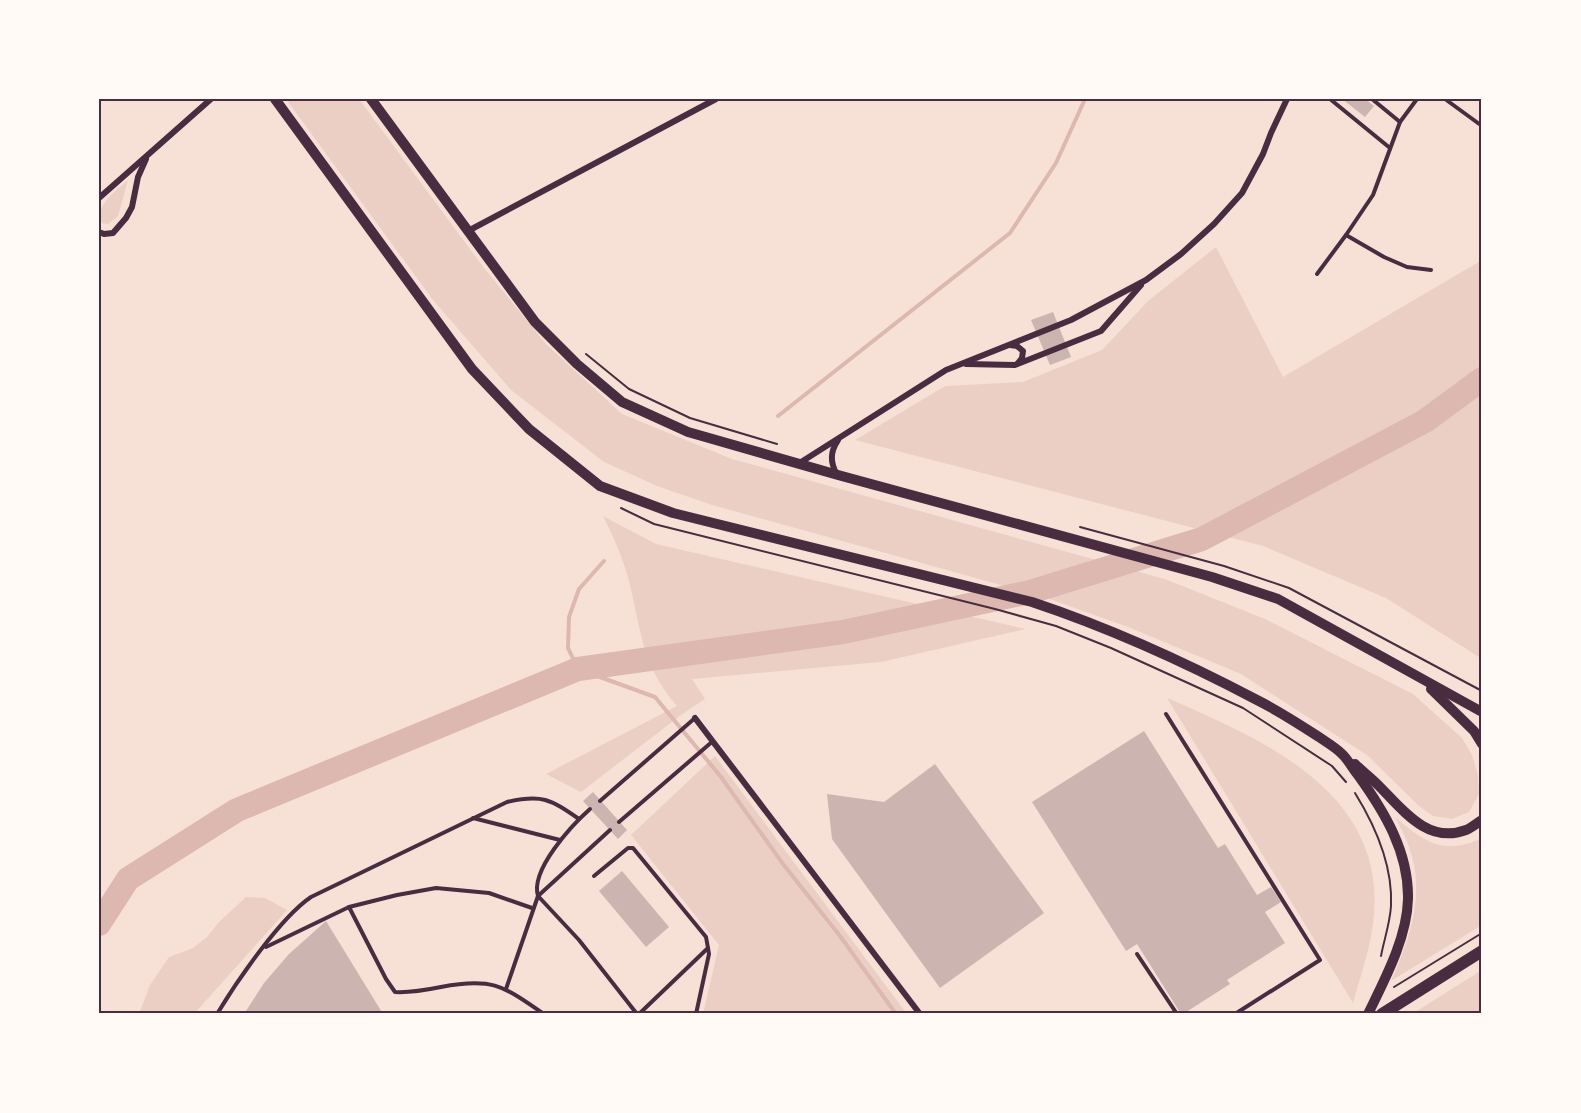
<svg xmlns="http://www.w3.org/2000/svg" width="1581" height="1113" font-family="'Roboto Serif',serif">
<rect width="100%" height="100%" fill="#f7e1d7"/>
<g fill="#ebcfc5">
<polygon points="286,99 359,99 481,264 546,344 622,414 732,459 1165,579 1265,619 1413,694 1462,738 1472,755 1478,775 1479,794 1469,812 1452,819 1433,816 1419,806 1367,755 1241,674 1128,627 1044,597 712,505 657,486 604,462 511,390 433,300"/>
<path d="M128,180L118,216L108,224L102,223C94,205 116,191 128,180Z"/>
<polygon points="1216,247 1283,377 1482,260 1482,659 1386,598 1263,546 855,440 945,386 1023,382 1102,350 1148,301"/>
<path d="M603,516L656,544L1026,629L881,662L692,679L705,699L681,715L581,792L546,774L677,706C641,665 641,628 628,577C622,556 613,536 603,516Z"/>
<path d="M1167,698C1261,739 1384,790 1374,914C1372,944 1361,974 1353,1003Z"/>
<polygon points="715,756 907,1014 703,1014 719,945 631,835"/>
<path d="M1395,817C1424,842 1444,856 1482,838V925L1391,981C1410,939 1426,893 1409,847C1406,837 1400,827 1395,817Z"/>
<polygon points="246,897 265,898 287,910 194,1014 139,1014 150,985 169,957 193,948 207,937 219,922"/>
<polygon points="1482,970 1482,1014 1412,1014"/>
</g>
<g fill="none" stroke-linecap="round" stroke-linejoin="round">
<g stroke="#dcb8b0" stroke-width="4">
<polyline points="778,416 1010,233 1056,163 1085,99"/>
<polyline points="604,561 579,589 569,617 568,648 578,669 655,697 721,777 783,864 840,936 896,1014"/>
</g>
<polyline stroke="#dcb8b0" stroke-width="24" points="99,924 128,879 237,810 578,669 843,632 1030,592 1202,539 1425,421 1482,379"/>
</g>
<g fill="#ccb4b1">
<polygon points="1342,99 1365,99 1374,106 1365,117"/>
<polygon points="1053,312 1071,357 1050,365 1031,320"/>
<polygon points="1144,731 1218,848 1225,844 1257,895 1271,887 1281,902 1265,912 1285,943 1227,980 1230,984 1183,1014 1181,1014 1137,944 1126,951 1032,802"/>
<polygon points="935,764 1044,913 940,988 832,839 827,794 884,802"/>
<polygon points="593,792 627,830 618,839 583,801"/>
<polygon points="622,871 669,927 646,947 599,891"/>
<polygon points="326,921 383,1014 244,1014 264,983 289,954"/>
</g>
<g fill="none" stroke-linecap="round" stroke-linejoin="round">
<g stroke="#4a2c40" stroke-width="2">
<polyline points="586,354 629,389 690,418 777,444"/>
<polyline points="621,508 654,524 995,609 1056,626 1111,648 1243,708 1332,766 1346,782"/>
<polyline points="1080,527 1224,566 1289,588 1482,691"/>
<path d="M1355,793C1376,827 1393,865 1391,906C1390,923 1384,940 1381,956"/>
<polyline points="1394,987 1482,933"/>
</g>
<g stroke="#4a2c40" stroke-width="4">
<polyline points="1330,99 1390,148"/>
<polyline points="1372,99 1400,122"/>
<polyline points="1445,99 1482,126"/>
<polyline points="1346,235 1384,257 1407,267 1431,270"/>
<polyline points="1317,274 1346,235 1373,195 1400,122 1417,99"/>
<polyline points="1166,714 1320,960 1235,1014"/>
<polyline points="600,801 695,718"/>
<path d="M590,809C572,825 530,870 538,896L579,940L637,1014"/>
<polyline points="473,818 560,840"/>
<polyline points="619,822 713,741"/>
<polyline points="594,876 628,848 633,848 706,937 708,948 639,1014"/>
<path d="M349,907L386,979L395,992C411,993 426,990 441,987C493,977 503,986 544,1014"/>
<polyline points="266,947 349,907 397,895 436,888 489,893 532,908"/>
<polyline points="1137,954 1177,1014"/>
<polyline points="506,989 538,896 610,830"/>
<path d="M217,1014C237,981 280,918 311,897L507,802C542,794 550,799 579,819"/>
<polyline points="696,1014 709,954 708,948"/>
</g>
<g stroke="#4a2c40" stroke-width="6">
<polyline points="99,198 211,99"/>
<polyline points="468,231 716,99"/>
<polyline points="99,232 104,234 113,233 126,218 132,207 138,177 146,159"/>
<polyline points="1010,345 1017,346 1023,351 1022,358 1018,363"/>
<polyline points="966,364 1015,365 1101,331 1141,285"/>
<polyline points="798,464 946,370 1071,320 1146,280 1181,254 1214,224 1242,193 1263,154 1271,133 1287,99"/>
<path d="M837,475C830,462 830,452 838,440"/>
<polyline points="695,718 920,1014"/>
</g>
<g stroke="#4a2c40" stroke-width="10">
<path d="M275,99L472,369L529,429L600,486L673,513L1032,602C1110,628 1185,662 1257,700C1279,711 1299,724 1319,737C1326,742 1335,747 1341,753C1348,759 1352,768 1358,775C1384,811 1409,852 1408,899C1407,938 1385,979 1368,1014"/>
<polyline points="371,99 535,322 577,364 622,402 688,432 838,475 1212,577 1278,599 1482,712"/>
<polyline points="1431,689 1474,731 1482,744"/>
<path d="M1355,764C1362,771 1370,777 1376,783C1401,807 1426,845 1466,830C1471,828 1477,823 1482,820"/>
</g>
<polyline stroke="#4a2c40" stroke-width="12" points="1382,1014 1482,951"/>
</g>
<rect width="1581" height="1113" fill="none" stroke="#fffaf5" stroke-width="201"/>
<rect x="100" y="100" width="1380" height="912" fill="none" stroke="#4a2c40" stroke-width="2"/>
</svg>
